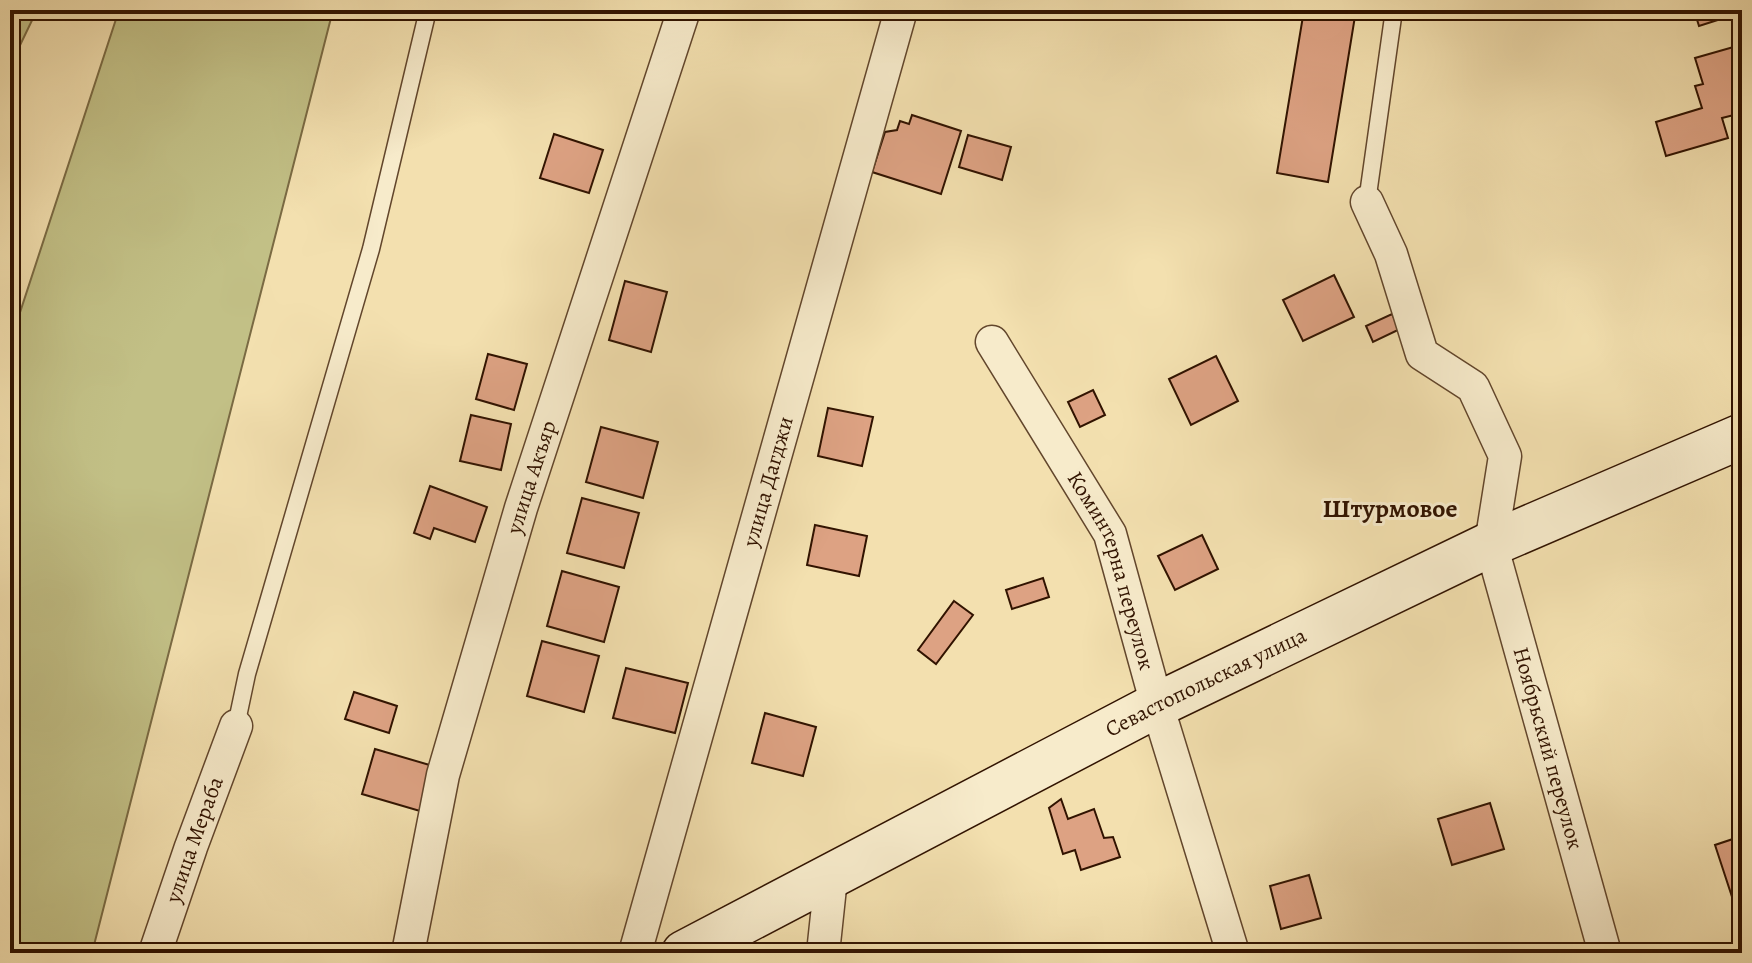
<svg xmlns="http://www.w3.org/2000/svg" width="1752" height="963" font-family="Alegreya,serif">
<rect width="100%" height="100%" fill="#f3e0af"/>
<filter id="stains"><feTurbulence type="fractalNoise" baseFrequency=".0025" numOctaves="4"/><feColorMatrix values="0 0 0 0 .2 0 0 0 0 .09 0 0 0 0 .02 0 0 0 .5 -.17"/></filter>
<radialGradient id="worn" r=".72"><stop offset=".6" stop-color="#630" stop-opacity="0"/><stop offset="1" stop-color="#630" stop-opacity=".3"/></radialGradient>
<g fill="#c2c086" stroke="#7a6a43" stroke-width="2">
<polygon points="10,10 37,10 10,66"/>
<polygon points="119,10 333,10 92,953 10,953 10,343"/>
</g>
<g fill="#dda283" stroke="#311300" stroke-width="2">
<polygon points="1304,10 1356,10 1328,182 1277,173"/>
<polygon points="1694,10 1725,10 1727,17 1699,26"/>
<polygon points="1737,46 1742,63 1742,113 1722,118 1728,138 1666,156 1656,122 1702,108 1695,86 1703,84 1695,58"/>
<polygon points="912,115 961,131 941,194 872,172 885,132 897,130 900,121 909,124"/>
<polygon points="554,134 603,150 589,193 540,178"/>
<polygon points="968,135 1011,147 1002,180 959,167"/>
<polygon points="1334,275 1354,317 1303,341 1283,300"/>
<polygon points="625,281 667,292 651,352 609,340"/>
<polygon points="1392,314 1400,329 1373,342 1366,326"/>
<polygon points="488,354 527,364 514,410 476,399"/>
<polygon points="1216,356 1238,401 1191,425 1169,379"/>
<polygon points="1093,390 1105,415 1080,427 1068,402"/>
<polygon points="828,408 873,417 862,466 818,456"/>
<polygon points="471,415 511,424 501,470 460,461"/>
<polygon points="601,427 658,442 643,498 586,482"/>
<polygon points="430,486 487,507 475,542 434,528 430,539 414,533"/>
<polygon points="582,498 639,513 624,568 567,553"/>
<polygon points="815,525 867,536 859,576 807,565"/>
<polygon points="1202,535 1218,569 1175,590 1158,556"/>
<polygon points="562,571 619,587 604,642 547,626"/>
<polygon points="1043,578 1049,597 1012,609 1006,590"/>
<polygon points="954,601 973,615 936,664 918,650"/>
<polygon points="542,641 599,656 584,712 527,696"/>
<polygon points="626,668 688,683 675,733 613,718"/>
<polygon points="354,692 397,706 389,733 345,719"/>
<polygon points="765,713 816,727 803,776 752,763"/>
<polygon points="375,749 433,766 420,811 362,794"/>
<polygon points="1061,799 1068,819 1094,809 1104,838 1113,837 1120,857 1081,870 1075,850 1063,854 1049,808"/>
<polygon points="1490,803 1504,849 1452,865 1438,819"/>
<polygon points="1742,836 1742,911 1737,912 1715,845"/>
<polygon points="1309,875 1321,918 1281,929 1270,886"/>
</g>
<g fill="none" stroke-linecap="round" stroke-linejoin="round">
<g stroke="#62462c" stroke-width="19">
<g id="lane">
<polyline points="1367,202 1394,10"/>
<polyline points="236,726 247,674 371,249 428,10"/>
</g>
</g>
<g stroke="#62462c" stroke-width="35">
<g id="street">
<path id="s1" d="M1367,202L1391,254L1422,354L1473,387L1505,456L1491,544L1605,953"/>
<path id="s2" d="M992,342L1110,534L1157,705L1233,953"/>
<path id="s3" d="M155,953L191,847L236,726"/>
<path id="s4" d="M408,953L443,775L521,508L684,10"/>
<path id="s5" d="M635,953L901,10"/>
<polyline points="823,953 831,878"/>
</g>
</g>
<g stroke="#311300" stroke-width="47">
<g id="secondary">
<path id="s6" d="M684,953L1157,705L1491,544L1742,436"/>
</g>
</g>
<use href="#lane" stroke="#f7ebcb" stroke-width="16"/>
<use href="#street" stroke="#f7ebcb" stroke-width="32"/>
<use href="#secondary" stroke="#f7ebcb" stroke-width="44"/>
</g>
<g text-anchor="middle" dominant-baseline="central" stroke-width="6" stroke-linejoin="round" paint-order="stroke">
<g font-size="22" fill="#311300" stroke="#f7ebcb">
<text stroke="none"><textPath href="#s4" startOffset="492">улица Акъяр</textPath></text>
<text stroke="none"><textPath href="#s5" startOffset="490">улица Дагджи</textPath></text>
<text stroke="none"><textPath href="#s2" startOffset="260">Коминтерна переулок</textPath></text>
<text stroke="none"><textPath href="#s6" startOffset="588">Севастопольская улица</textPath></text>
<text stroke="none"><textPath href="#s1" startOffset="600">Ноябрьский переулок</textPath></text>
<text stroke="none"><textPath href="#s3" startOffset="120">улица Мераба</textPath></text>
</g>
<g font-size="26" font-weight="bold" fill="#311300" stroke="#f7ebcb">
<text x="1390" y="508">Штурмовое</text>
</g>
</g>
<rect width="1752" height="963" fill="none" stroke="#f3e0af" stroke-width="40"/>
<rect x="12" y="12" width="1728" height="939" fill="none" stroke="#311300" stroke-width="4"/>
<rect x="20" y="20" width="1712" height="923" fill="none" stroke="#311300" stroke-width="2"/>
<rect width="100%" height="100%" filter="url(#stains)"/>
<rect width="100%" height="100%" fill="url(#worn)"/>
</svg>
